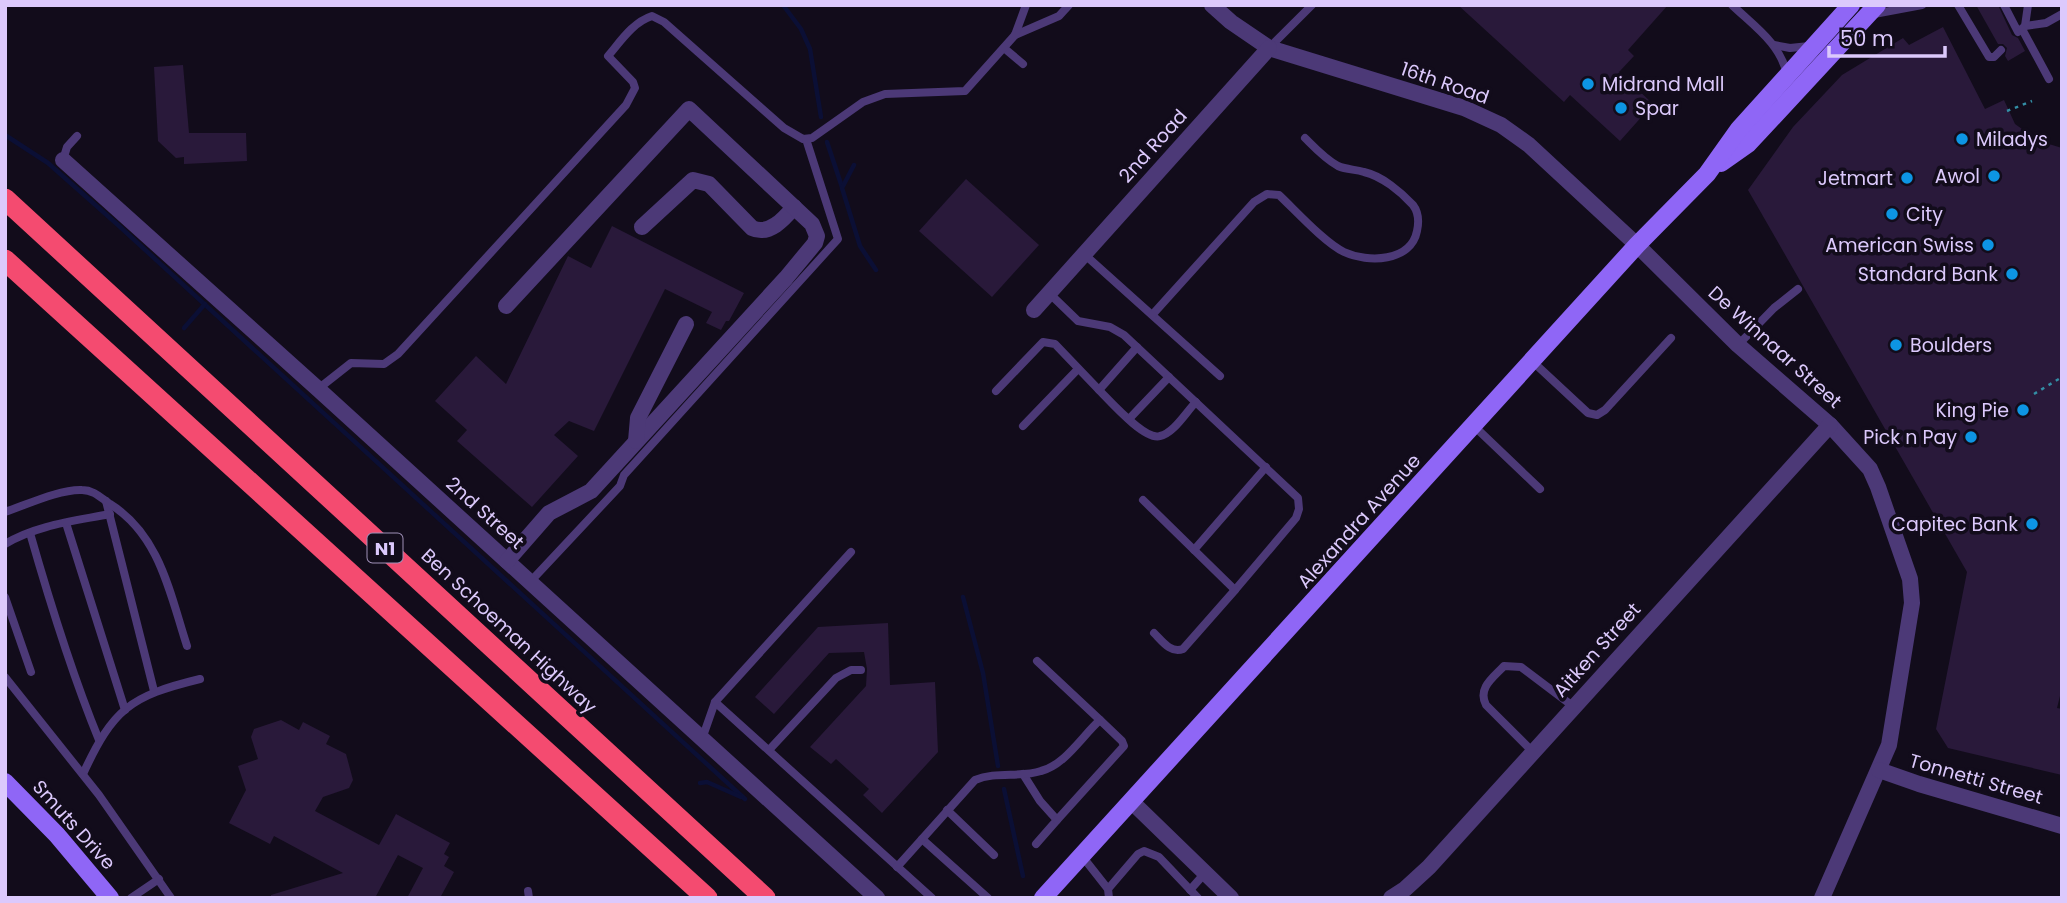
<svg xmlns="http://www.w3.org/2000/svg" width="2067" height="903" font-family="Poppins,sans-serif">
<rect width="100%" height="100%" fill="#120c1b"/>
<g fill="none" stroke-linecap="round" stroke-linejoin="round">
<g stroke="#0b0f35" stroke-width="4.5">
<polyline points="783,5 801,29 810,49 821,117"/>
<polyline points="5,135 48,163 118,225 745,799"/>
<polyline points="827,142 842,187"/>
<polyline points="854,165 842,188 860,246 876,270"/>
<polyline points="184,328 205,304"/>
<polyline points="963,597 983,673 998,766"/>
<polyline points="700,783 707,782 741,797"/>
<polyline points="1004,789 1023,876"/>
</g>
</g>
<g fill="#29193a">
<polygon points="1458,5 1668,5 1628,50 1634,56 1619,72 1653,104 1620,141 1570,95 1564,102"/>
<polygon points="1976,5 1998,5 2012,35 2018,38 2025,51 2008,61 2005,56 2007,48 2003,44 1998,44"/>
<polygon points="1943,27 1985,109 2004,100 2015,124 2039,141 2062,148 2062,688 2057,708 2062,709 2062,775 1948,748 1936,729 1967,572 1748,190 1793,127 1842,75 1903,38 1909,45"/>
<polygon points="183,65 189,133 246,133 247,161 184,164 184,157 176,158 158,141 154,67"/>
<polygon points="966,179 1039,245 992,297 919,231"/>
<polygon points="612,226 744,293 729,321 726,321 721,330 706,323 712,312 665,289 594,431 569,421 554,435 578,456 532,507 457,441 467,430 435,401 476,356 506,384 568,256 591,268"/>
<polygon points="888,623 890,685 935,682 938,752 882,813 863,795 869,789 836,759 831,764 810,747 866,686 867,669 864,652 829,653 774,714 755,697 818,627"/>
<polygon points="281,720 299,730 303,722 330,736 326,744 346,754 353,780 349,788 323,797 315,811 379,845 396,814 450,843 444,854 449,857 444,866 454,872 440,898 407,898 423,868 398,855 375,898 271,898 271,895 343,873 274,836 270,844 229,823 246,790 238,766 258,759 251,737 254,729"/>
</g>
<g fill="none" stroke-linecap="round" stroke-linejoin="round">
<g stroke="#338ea5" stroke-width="2.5" stroke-dasharray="3.5 5" stroke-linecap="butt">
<polyline points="2007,111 2032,101"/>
<polyline points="2034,394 2062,377"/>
</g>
<g stroke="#4c3977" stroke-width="8">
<path d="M1732,5C1754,26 1781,44 1787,75"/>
<polyline points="1958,5 1989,57 1994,57 2001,50"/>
<polyline points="2004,5 2018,32 2025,26 2046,23 2062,14"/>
<polyline points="1874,14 1922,5"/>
<polyline points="2025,26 2028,5"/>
<polyline points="2022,29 2049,79"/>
<polyline points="1015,35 1059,16 1069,5"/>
<polyline points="1774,45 1790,48 1809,46"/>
<polyline points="1004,48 1023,64"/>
<polyline points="1269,48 1312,5"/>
<polyline points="63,160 67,147 77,136"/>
<polyline points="1084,254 1220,376"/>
<polyline points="1049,293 1078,321 1110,327 1124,335 1298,498 1299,509 1296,518 1235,590 1143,500"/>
<path d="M1153,314L1254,202L1267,194L1279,195C1296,211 1325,243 1344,252C1368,263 1411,262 1417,231C1419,222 1419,213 1413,205C1401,192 1382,176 1364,172C1355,169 1347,170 1338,166C1325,159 1315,148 1305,138"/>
<polyline points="1738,345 1774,308 1798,289"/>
<path d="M1137,347L1099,390C1110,401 1145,441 1160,436C1174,433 1186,412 1196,402"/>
<polyline points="1532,361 1588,413 1597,415 1605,410 1671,338"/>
<path d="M318,389L351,363L384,364L398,354L626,105L635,88L633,82L608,56C620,42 633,22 652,16L664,22L784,128L803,139L812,138L863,102L885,94L965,91L1015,35L1026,5"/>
<polyline points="996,391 1043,342 1055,344 1099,390"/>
<polyline points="1129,419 1169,377"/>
<polyline points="1023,426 1078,369"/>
<polyline points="1474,426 1540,489"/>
<polyline points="106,501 154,691"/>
<path d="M5,512C26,505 60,489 82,490C94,490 101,498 110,504C160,535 170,594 187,646"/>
<polyline points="66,523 125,710"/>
<path d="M30,533C50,603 71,672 99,740"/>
<path d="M5,544C36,525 75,521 110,514"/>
<polyline points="1194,550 1266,467"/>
<polyline points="530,582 620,486 624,475 838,239 806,139"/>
<polyline points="5,597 31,672"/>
<path d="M1154,633C1162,641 1171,654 1183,649L1235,590"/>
<polyline points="1037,661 1100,720"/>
<polyline points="5,677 99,795 171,898"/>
<polyline points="715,702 932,898"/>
<polyline points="702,739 715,702 851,552"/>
<polyline points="769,750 836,678 851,670 861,670"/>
<path d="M1533,752L1486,705C1477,688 1494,677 1504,666L1521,667L1574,707"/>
<path d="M83,774C113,709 130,696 200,679"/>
<polyline points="1023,774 1040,801 1057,820 1036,844"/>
<polyline points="947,810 994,855"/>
<polyline points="922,839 988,898"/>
<polyline points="1082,856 1108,889 1109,898"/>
<path d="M897,867L975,780C996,771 1020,778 1041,771C1065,765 1082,736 1100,720L1122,741L1124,746L1057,820"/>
<polyline points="1108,889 1138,854 1144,851 1159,857 1198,898"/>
<polyline points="1190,890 1205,873"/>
<polyline points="528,891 529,898"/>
<polyline points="131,898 159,879"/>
</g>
<g stroke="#4c3977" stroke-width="16">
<polyline points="1212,5 1231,22 1269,48 1464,108 1501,125 1529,145 1637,245 1738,345 1830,425 1870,469 1878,487 1910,579 1912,603 1889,745 1822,898"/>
<polyline points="63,160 318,389 877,898"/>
<path d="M642,227L693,180L709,184L752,228C769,236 784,219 794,207"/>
<polyline points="506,306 689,109 812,224 817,236 815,243 786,278 591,491 549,513 507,561"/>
<polyline points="1034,310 1269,48"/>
<polyline points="636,441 638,418 686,324"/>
<polyline points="1879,770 1919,784 2062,826"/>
<polyline points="1132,802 1231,898"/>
<polyline points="1391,898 1405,889 1429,867 1830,425"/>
</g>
<g stroke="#8f66f6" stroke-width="18">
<polyline points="1721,163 1748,144 1877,5"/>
<polyline points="5,782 57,835 110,898"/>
<polyline points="1043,898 1637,245 1707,174 1739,129 1851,5"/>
</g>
<g stroke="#f44b70" stroke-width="21">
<polyline points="5,199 765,898"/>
<polyline points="5,260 707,898"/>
</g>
</g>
<g fill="#0d95e3" stroke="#120c1b" stroke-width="2.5">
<circle cx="1588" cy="84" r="7"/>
<circle cx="1621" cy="108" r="7"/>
<circle cx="1962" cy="139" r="7"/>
<circle cx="1994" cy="176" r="7"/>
<circle cx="1907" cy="178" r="7"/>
<circle cx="1892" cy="214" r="7"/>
<circle cx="1988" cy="245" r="7"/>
<circle cx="2012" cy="274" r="7"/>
<circle cx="1896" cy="345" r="7"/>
<circle cx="2023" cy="410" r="7"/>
<circle cx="1971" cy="437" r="7"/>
<circle cx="2032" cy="524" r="7"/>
</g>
<g text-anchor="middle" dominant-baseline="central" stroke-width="7" stroke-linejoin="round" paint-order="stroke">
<rect fill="#120c1b" stroke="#9f90b8" stroke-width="2" x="367.5" y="533.5" width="35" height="29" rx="5"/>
<g font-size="18" font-weight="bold" fill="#dcc9fc">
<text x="385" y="548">N1</text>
</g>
<g font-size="19" fill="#dcc9fc" stroke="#120c1b">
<text transform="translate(1445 83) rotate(19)">16th Road</text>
<text transform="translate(1153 146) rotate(-48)">2nd Road</text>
<text transform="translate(1775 347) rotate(42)">De Winnaar Street</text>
<text transform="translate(485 513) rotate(42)">2nd Street</text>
<text transform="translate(1359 521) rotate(-48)">Alexandra Avenue</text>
<text transform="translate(509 631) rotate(43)">Ben Schoeman Highway</text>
<text transform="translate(1597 650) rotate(-48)">Aitken Street</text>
<text transform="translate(1976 779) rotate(16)">Tonnetti Street</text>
<text transform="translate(74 825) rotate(48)">Smuts Drive</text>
</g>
<g font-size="19" fill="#dcc9fc" stroke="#120c1b" text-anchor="end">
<text x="1602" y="84" text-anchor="start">Midrand Mall</text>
<text x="1635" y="108" text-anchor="start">Spar</text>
<text x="1976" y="139" text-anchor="start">Miladys</text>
<text x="1980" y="176">Awol</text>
<text x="1893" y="178">Jetmart</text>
<text x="1906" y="214" text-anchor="start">City</text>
<text x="1974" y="245">American Swiss</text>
<text x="1998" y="274">Standard Bank</text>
<text x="1910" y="345" text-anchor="start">Boulders</text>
<text x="2009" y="410">King Pie</text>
<text x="1957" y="437">Pick n Pay</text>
<text x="2018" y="524">Capitec Bank</text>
</g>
</g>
<rect width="2067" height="903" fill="none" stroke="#dcc9fc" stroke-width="14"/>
<path d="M1829 46v10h116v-10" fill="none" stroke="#dcc9fc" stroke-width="3.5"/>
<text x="1840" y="46" font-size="21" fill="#dcc9fc" stroke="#120c1b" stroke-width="5" paint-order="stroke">50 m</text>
</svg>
